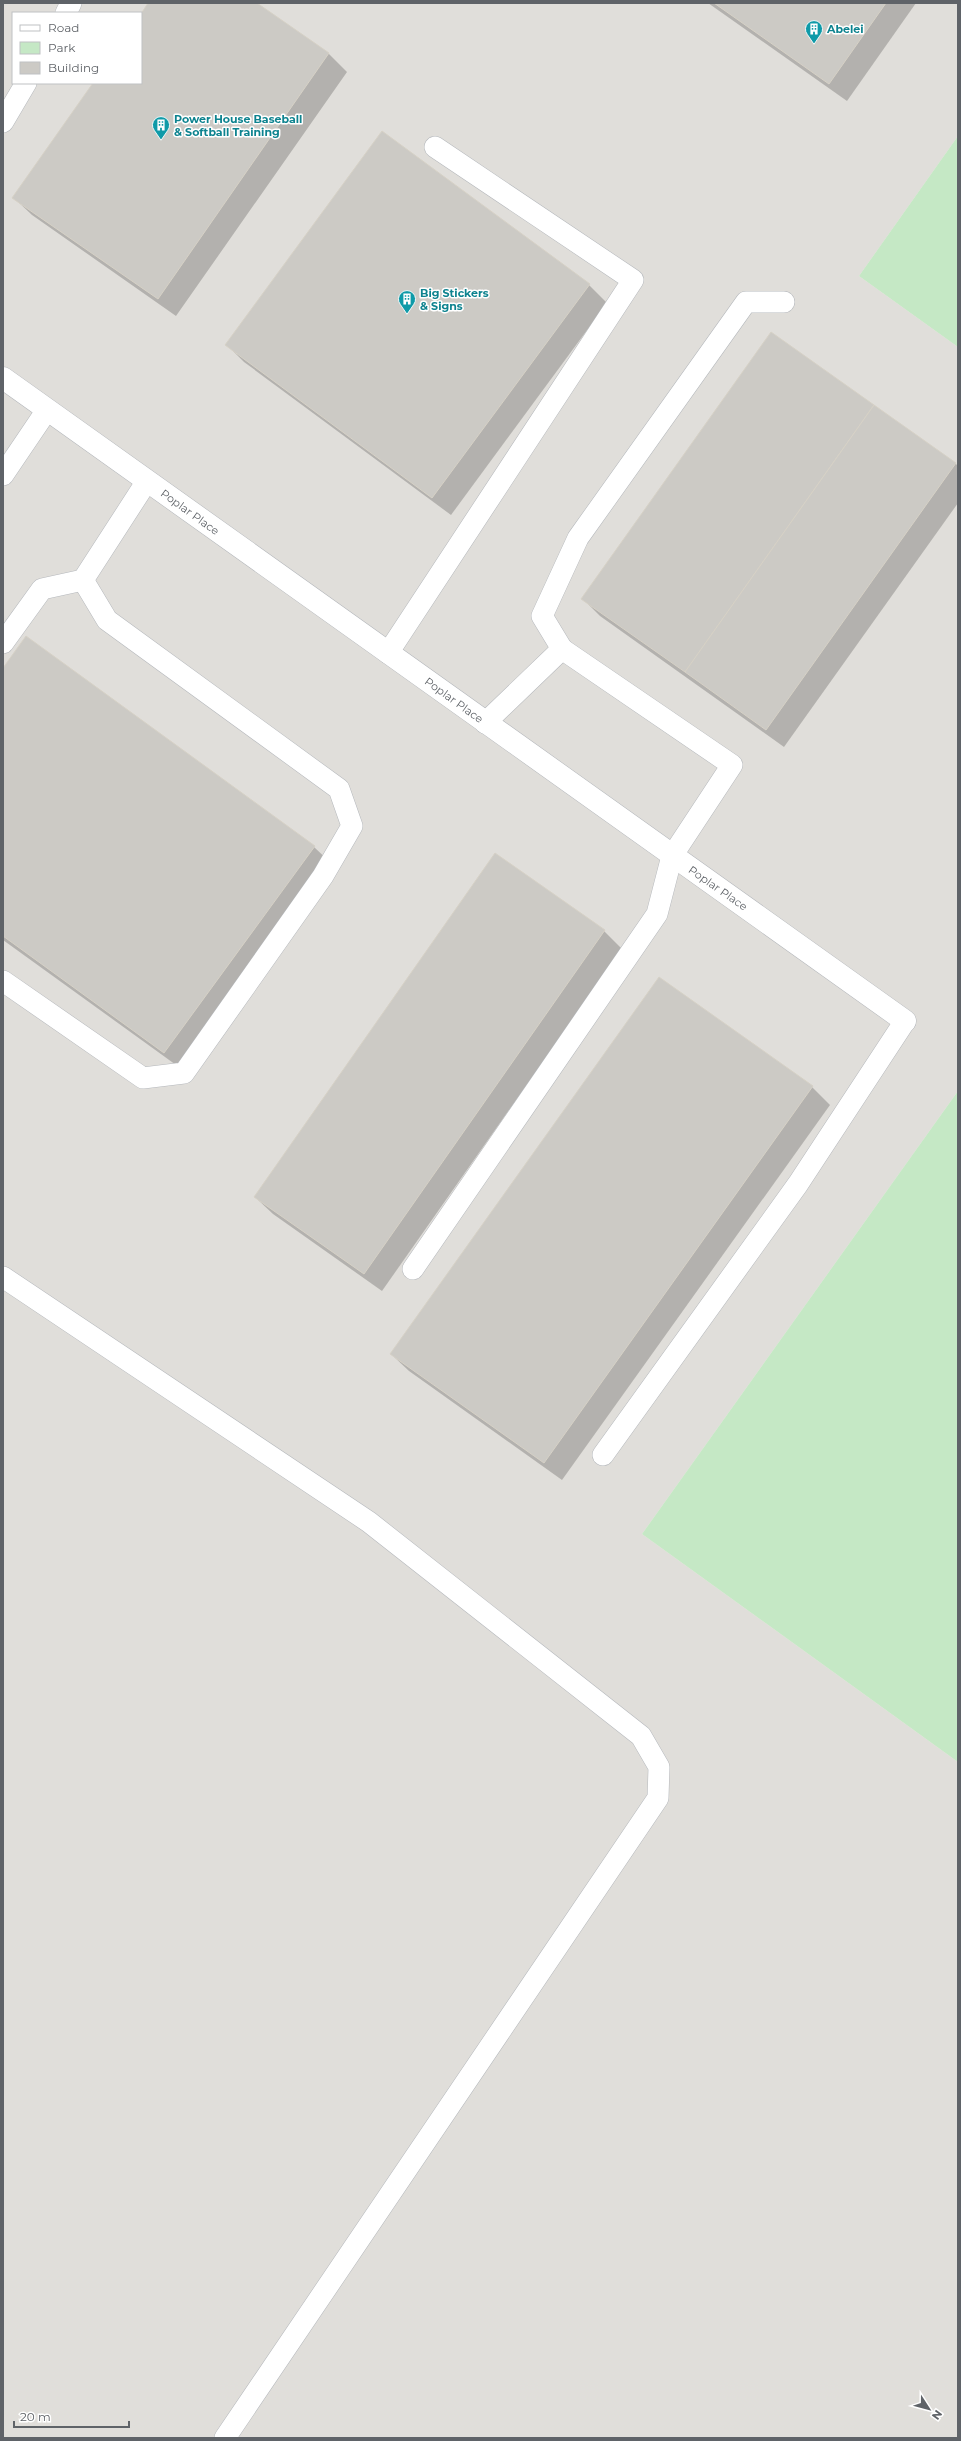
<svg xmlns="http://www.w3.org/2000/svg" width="961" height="2441" font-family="Montserrat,sans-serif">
<rect width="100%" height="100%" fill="#f1efe8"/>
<path fill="#e0deda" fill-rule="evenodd" d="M3,3H958V136L859,276L958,347V1091L642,1534L958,1762V2438H3ZM13,13H141V83H13Z"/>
<g fill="#c5e8c5">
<polygon points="958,136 958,347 859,276"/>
<polygon points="958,1091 958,1762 642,1534"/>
</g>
<g fill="#0003">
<polygon points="150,3 255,3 329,54 347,72 176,316 32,215 14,198 94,83 141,83 141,15"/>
<polygon points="708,3 916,3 847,101"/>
<polygon points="589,285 607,303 451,515 244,362 226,344"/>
<polygon points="955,463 958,466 958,503 784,747 600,616 583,599"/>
<polygon points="3,669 314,847 332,864 183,1070 3,940"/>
<polygon points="604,931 622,949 382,1291 273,1214 255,1197"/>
<polygon points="812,1087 830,1105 562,1480 409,1371 391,1354"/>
</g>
<g fill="#cccac5" stroke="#d6d1c6">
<polygon points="148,3 257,3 329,53 158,299 12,198 93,83 141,83 141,14"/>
<polygon points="714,3 886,3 829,84"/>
<polygon points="382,131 590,284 432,498 225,345"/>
<polygon points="771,332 874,405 685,672 581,599"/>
<polygon points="874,405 956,463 766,730 685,672"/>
<polygon points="26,636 315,846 164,1053 3,936 3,668"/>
<polygon points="495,853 605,930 364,1274 254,1197"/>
<polygon points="659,977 813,1086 544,1463 390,1354"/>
</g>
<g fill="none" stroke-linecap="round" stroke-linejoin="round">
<g stroke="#b5b8bc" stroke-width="22">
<g id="lane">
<polyline points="66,13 71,3"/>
<polyline points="3,122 26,83"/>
<polyline points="3,475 47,410"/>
<polyline points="3,643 42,589 83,580 147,481"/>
<polyline points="562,649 542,616 578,538 746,302 784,302"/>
<polyline points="388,653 633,280 435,147"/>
<polyline points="3,981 143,1078 184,1073 323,876 352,826 339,789 107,620 83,580"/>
<polyline points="413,1269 657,914 672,856 732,765 562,649 485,723"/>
<polyline points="3,1277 369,1522 641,1736 659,1767 658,1798 225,2438"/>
<polyline points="603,1455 798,1184 905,1021"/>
</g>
</g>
<g stroke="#b5b8bc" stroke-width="23">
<polyline id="street" points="3,378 905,1021"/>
</g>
<use href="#lane" stroke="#fff" stroke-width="21"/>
<use href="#street" stroke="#fff" stroke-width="22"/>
</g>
<defs>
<g id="building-pin" transform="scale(0.9)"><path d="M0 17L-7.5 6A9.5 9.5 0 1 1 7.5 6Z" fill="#0f9aa8" stroke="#fff"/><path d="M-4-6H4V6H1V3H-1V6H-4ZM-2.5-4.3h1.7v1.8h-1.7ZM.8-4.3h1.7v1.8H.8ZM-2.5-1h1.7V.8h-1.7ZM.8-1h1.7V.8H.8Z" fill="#fff"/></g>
</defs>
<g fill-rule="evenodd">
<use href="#building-pin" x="814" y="29"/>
<use href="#building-pin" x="161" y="125"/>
<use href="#building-pin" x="407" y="299"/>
</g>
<g text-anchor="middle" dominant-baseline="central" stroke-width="3" stroke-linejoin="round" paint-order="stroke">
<g font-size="11" font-weight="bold" fill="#0d838f" stroke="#fff" text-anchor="start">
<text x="827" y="29">Abelei</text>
<text x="174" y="119">Power House Baseball<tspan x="174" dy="13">&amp; Softball Training</tspan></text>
<text x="420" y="293">Big Stickers<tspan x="420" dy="13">&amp; Signs</tspan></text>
</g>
<g font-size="11" fill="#5f6368" stroke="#fff">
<text transform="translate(190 512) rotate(36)">Poplar Place</text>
<text transform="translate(454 700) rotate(36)">Poplar Place</text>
<text transform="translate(718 888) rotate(35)">Poplar Place</text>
</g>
</g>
<rect width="961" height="2441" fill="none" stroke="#5f6368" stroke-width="8"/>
<rect x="12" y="12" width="130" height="72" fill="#ffffff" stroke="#bfc1c3"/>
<rect x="20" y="25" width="20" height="6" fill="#ffffff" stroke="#bfc1c3"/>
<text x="48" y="32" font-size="12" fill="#5f6368">Road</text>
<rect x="20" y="42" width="20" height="12" fill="#c5e8c5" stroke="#bfc1c3"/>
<text x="48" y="52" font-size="12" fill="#5f6368">Park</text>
<rect x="20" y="62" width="20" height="12" fill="#cccac5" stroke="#bfc1c3"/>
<text x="48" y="72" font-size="12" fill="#5f6368">Building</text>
<g transform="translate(929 2409) rotate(126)" stroke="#ffffff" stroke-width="3" paint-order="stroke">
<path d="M0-3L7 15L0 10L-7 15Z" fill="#5f6368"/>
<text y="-6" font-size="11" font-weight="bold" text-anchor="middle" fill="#5f6368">N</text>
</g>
<path d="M14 2421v6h115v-6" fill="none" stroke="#5f6368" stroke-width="2"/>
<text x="20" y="2421" font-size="12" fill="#5f6368" stroke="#ffffff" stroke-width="3" paint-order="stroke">20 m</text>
</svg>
